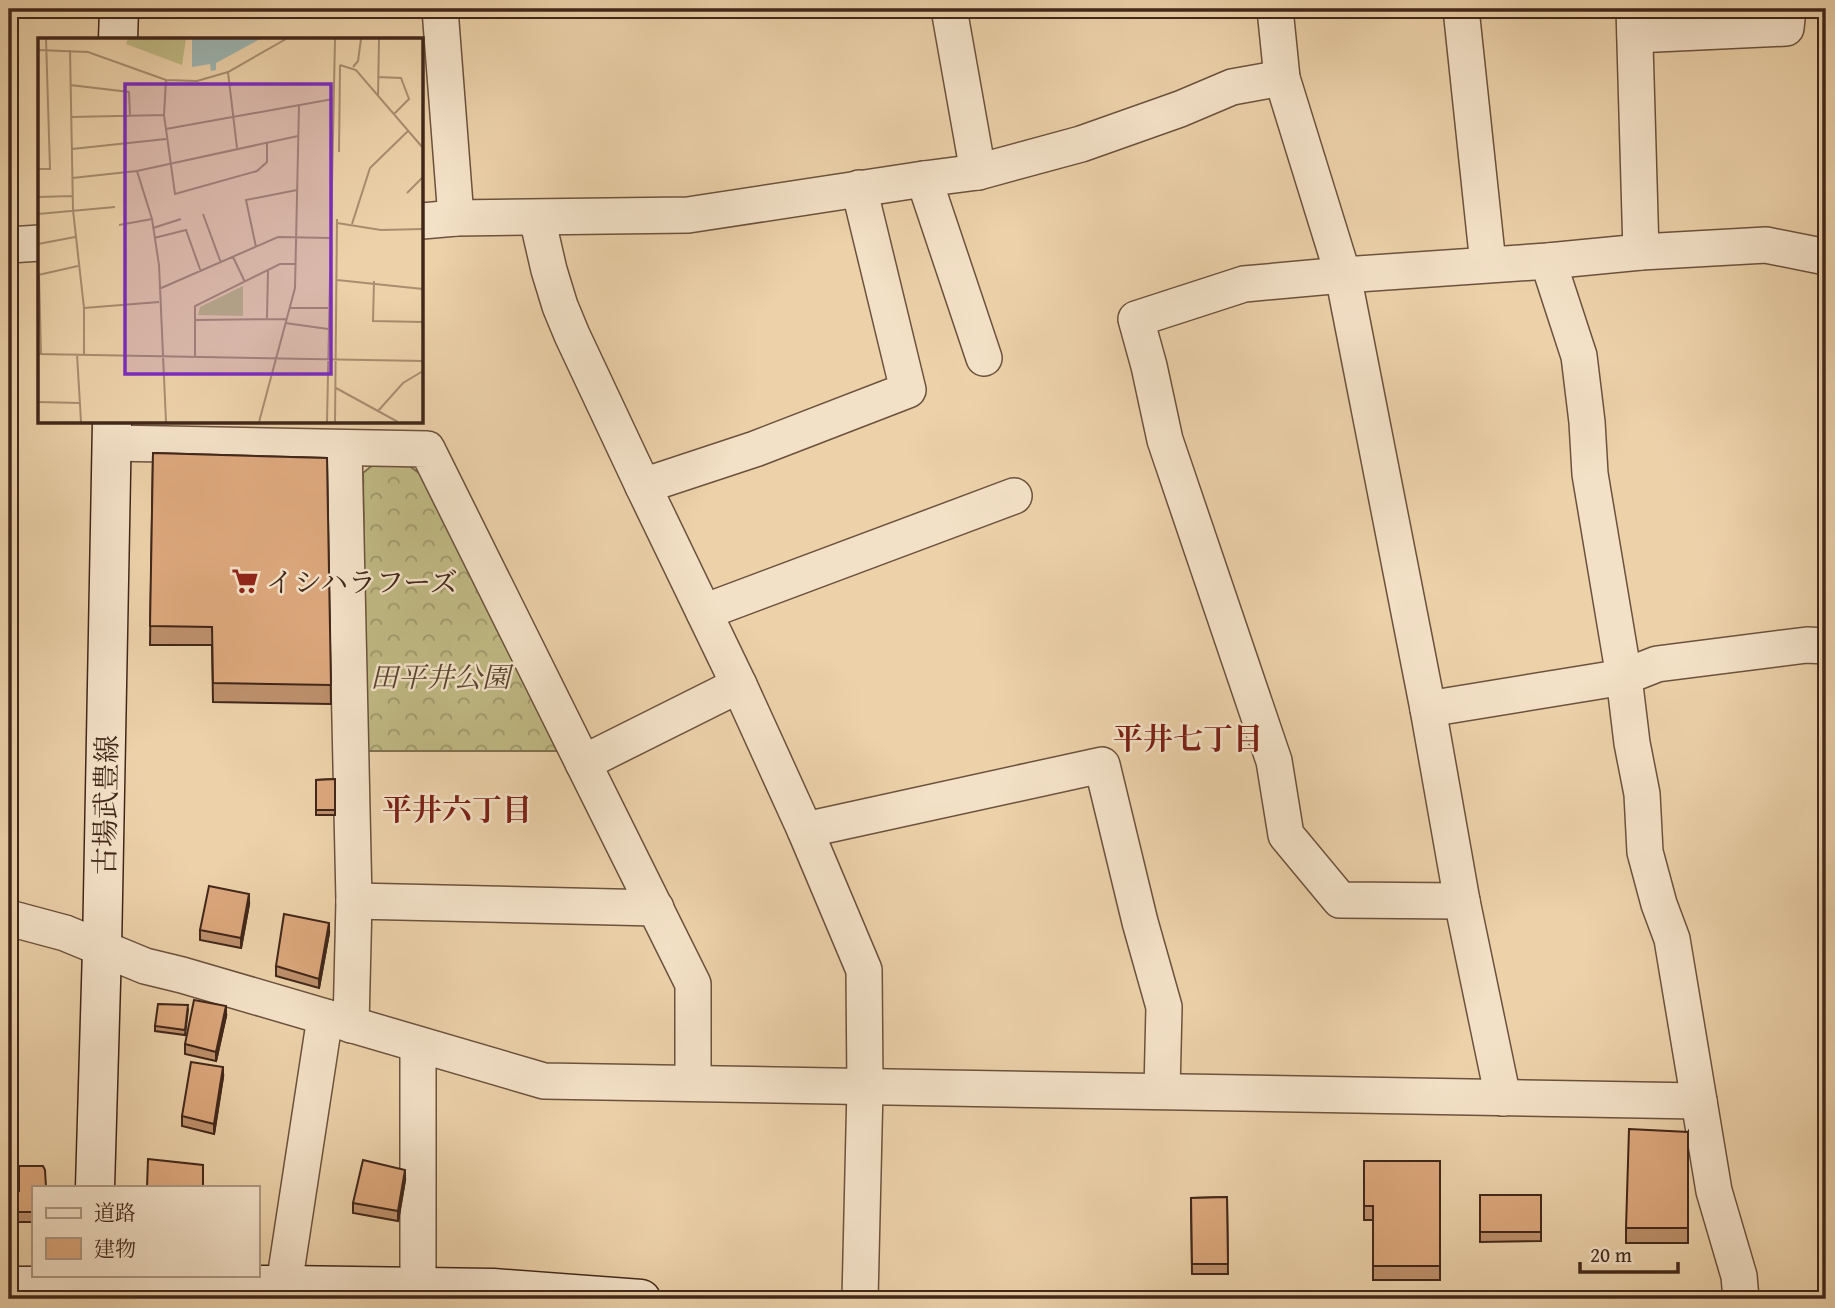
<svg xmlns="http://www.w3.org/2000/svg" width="1835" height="1308" font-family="'Gentium Book Plus','Noto Serif JP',serif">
<defs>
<pattern id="forest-crowns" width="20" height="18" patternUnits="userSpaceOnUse" patternTransform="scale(1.75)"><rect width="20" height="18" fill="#bfb983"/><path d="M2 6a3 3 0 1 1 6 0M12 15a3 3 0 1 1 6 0" fill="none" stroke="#9d966a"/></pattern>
</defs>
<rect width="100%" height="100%" fill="#ecd1a9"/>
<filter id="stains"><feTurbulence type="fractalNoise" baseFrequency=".00286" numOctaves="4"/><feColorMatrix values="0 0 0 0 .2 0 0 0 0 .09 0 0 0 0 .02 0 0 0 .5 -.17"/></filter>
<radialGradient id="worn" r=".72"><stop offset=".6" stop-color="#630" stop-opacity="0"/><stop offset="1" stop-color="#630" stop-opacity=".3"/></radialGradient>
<polygon fill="url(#forest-crowns)" stroke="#80704e" stroke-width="2" points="374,464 408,465 423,476 559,751 366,751 363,473"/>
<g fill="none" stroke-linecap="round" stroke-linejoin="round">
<g stroke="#6c523e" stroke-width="38">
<g id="street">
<polyline points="440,9 456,218"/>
<polyline points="949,9 978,172"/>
<polyline points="1275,9 1282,78 1343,275 1428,709 1462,901 1503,1098"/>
<polyline points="1461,9 1488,264"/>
<polyline points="1634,9 1641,252"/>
<polyline points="1635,35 1786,28 1788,9"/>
<polyline points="924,179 984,358"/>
<polyline points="537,218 549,270 560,306 572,335 643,486 739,685 805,830 864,970 865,1088 860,1299"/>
<polyline points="422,221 456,218 688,215 924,179 978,172 1081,144 1180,109 1232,87 1282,78"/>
<polyline points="9,245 40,243"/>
<polyline points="1548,261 1579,356 1587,422 1590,474 1624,677 1632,743 1642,794 1645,852 1659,904 1672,939 1714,1191 1739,1276 1741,1299"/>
<polyline points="111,443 427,449 693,984 693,1083"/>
<polyline points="344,448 354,901 351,1025"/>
<polyline points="643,486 755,449 908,390 859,188"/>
<polyline points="704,612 1014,496"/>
<polyline points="1428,709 1624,677 1657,664 1807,645 1826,646"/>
<polyline points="583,763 739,685"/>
<polyline points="805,830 1102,765 1140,922 1164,1007 1162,1091"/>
<polyline points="354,901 656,908"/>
<polyline points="1462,901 1340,900 1286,835 1274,761 1165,440 1149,366 1136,319 1244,284 1343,275 1548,261 1641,252 1766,245 1826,257"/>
<polyline points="9,918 65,933 145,966 182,975 544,1081 1699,1101"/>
<polyline points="418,1045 418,1287"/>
<polyline points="284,1285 325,1017"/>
</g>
</g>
<g stroke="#41271a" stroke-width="41">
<g id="secondary">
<polyline points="118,40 119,9"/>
<polyline points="95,1187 102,949 112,422"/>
<polyline points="9,1286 284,1285 493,1288 641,1299"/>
</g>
</g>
<use href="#street" stroke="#f3e1c7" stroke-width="35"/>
<use href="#secondary" stroke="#f3e1c7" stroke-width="38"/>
</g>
<g fill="#bd906b" stroke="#41271a" stroke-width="2">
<polygon points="153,453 327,458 331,704 213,702 212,645 150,645"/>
<polygon points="335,779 335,815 316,815 316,780"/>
<polygon points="249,904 241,948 200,940 200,930"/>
<polygon points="329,933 319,988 276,976 276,966"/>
<polygon points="188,1010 185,1035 155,1031 155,1026"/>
<polygon points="226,1016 216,1061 185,1054 185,1044"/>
<polygon points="223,1077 214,1134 182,1126 182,1116"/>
<polygon points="1688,1132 1688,1243 1626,1243 1626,1228"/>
<polygon points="1364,1161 1440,1161 1440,1280 1373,1280 1373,1220 1364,1220"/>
<polygon points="405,1180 398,1221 353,1213 353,1203"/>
<polygon points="33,1187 33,1222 9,1222 9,1191 19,1191"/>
<polygon points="1480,1195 1541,1195 1541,1241 1480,1242"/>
<polygon points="1227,1197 1228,1274 1192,1274 1191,1198"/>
</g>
<g fill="#9a7557" stroke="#41271a" stroke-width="2">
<polygon points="249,894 249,904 241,948 241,938"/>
<polygon points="329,923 329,933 319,988 319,979"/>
<polygon points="226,1006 226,1016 216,1061 216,1052"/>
<polygon points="223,1067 223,1077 214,1134 214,1124"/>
<polygon points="11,1081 11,1096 9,1100 9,1086"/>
<polygon points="405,1170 405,1180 398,1221 398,1211"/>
</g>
<g fill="#dca77c" stroke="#41271a" stroke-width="2">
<polygon points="153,453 327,458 331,685 213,683 212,627 150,626"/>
<polygon points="335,779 335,810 316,810 316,780"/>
<polygon points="209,886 249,894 241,938 200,930"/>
<polygon points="284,914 329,923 319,979 276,966"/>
<polygon points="194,1000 226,1006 216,1052 185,1044"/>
<polygon points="158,1004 188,1005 185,1030 155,1026"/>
<polygon points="191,1062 223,1067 214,1124 182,1116"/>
<polygon points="1629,1129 1688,1132 1688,1228 1626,1228"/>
<polygon points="148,1159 203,1165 203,1187 147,1187"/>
<polygon points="363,1160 405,1170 398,1211 353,1203"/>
<polygon points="1364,1161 1440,1161 1440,1266 1373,1266 1373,1206 1364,1206"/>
<polygon points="19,1166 43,1166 45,1170 46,1187 33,1187 33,1212 9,1212 9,1191 19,1191"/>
<rect x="1480" y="1195" width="61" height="37"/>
<polygon points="1227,1197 1228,1264 1192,1264 1191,1198"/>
</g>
<defs>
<g id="supermarket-bare" transform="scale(2.1)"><path d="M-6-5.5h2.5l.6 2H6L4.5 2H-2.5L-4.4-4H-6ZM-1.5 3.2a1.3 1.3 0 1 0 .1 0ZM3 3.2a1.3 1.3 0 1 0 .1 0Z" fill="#8f2418" stroke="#f3e1c7" stroke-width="2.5" paint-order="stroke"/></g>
</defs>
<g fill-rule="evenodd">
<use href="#supermarket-bare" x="245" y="581"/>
</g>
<g text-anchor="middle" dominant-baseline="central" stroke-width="5" stroke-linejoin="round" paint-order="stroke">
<g font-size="28" fill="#41271a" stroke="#f3e1c7" text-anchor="start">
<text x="266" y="581">イシハラフーズ</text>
</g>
<g font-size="28" font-style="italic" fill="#5a442f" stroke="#f3e1c7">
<text x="440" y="676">田平井公園</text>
</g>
<g font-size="28" fill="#41271a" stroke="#f3e1c7">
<text transform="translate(105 805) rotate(-89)">古場武豊線</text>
</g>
<g font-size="30" font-weight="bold" fill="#7a1f14" stroke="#f3e1c7">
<text x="1188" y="738">平井七丁目</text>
<text x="457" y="809">平井六丁目</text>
</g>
</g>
<g transform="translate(38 38)">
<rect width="385" height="385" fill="#ecd1a9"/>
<path d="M90,1H148L144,27L88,6ZM205,248V278L160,277L162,269Z" fill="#bfb983"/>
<path d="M154,1H222L178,25V32L173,33L172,26L154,29Z" fill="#9bb5b1"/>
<path fill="none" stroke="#a88d70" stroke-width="2" d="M0,12L50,14L128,42L159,43L190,34L248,1M32,12L35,172L46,270V316M302,27L318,32L385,110M315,29L320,23L323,1M190,34L199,110M340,39L363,40L371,61L356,76M128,42L126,77L137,156L219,133L229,124V105M32,47L91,54L92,78M340,58L341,1M33,79L126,77M128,91L295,61M34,111L128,101M301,114L302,27M0,131H12L8,1M99,133L114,181L121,227L128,384M34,140L99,133L260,98M369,155L385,139M0,159L35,158M0,176L77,169M165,176L183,225M299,185L343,192L385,191M314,186L332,130L370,93M81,187L114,181M115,190L143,181M116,200L148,192L163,234M0,206L37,199M218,209L208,162L259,152M195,219L207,244M0,237L40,228M1,237L3,316M299,242L385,251M336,243L335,283L385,284M121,251L240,199L293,200M46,270L121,264M252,270H290M229,280L230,232M157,282L249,281M247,285L290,291M0,316L385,323M39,316L43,384M157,318V268L242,226H258M298,350L360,384M0,364L42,365M340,373L365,345L385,333M221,384L257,250L261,67M289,384L297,1M297,384L299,181"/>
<path fill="#7b2cbf" fill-opacity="0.15" stroke="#7b2cbf" stroke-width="3.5" d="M87,46H293V336H87Z"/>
<rect width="385" height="385" fill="none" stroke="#41271a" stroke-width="3.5"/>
</g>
<rect width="1835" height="1308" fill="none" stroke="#ecd1a9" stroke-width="35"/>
<rect x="10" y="10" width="1814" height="1287" fill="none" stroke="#41271a" stroke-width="3.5"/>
<rect x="18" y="18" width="1800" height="1273" fill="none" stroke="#41271a" stroke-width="2"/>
<rect x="32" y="1186" width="228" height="91" fill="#f3e1c7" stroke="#ac9782" stroke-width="2"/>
<rect x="46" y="1208" width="35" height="10" fill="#f3e1c7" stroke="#ac9782" stroke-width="2"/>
<text x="94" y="1220" font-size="21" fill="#41271a">道路</text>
<rect x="46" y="1238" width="35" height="21" fill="#dca77c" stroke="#ac9782" stroke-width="2"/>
<text x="94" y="1256" font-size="21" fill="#41271a">建物</text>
<path d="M1580 1262v10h98v-10" fill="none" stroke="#41271a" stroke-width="3.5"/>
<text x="1590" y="1262" font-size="21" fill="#41271a" stroke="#f3e1c7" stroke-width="5" paint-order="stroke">20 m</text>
<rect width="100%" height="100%" filter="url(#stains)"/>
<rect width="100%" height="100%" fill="url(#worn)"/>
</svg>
